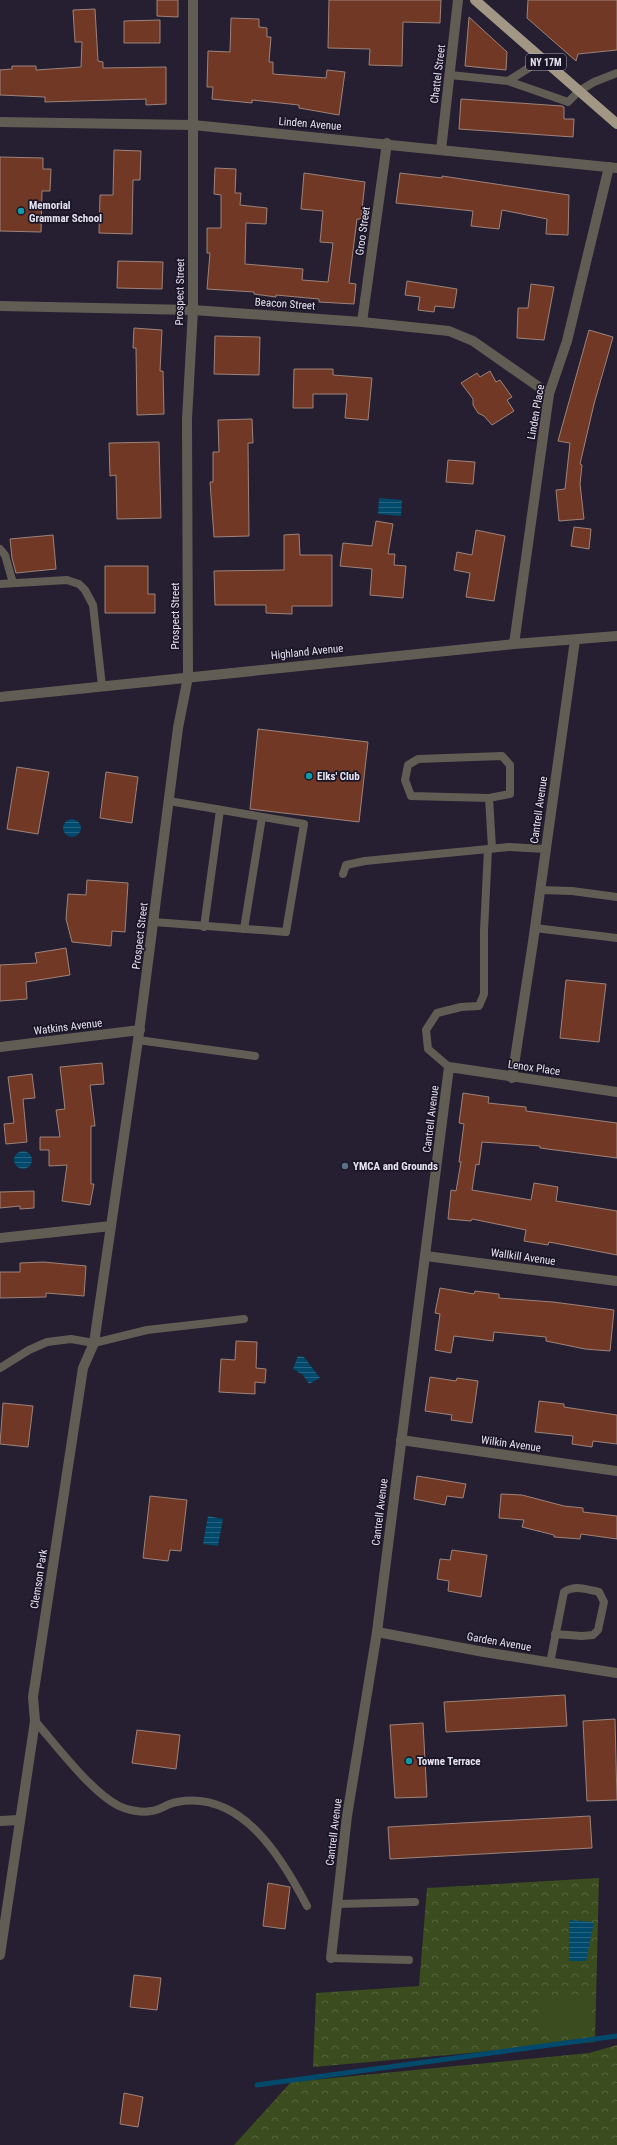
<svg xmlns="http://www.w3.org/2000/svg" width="617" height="2145" font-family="'Roboto Condensed',sans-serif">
<defs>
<pattern id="forest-crowns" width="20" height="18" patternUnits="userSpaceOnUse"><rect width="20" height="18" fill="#3b4c1f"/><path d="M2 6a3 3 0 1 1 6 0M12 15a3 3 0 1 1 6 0" fill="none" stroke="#576640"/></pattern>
<pattern id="water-rules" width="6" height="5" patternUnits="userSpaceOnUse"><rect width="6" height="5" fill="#024a6c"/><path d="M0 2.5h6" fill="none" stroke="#276481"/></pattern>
</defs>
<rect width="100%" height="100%" fill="#251f31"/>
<g fill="url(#forest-crowns)">
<polygon points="599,1878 595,2042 313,2067 316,1993 419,1986 427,1888"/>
<polygon points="617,2045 617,2145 234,2145 291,2082 589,2053"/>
</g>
<polygon fill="#3b4c1f" points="542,1995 591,1996 591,2031 542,2031"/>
<g fill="url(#water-rules)">
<polygon points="379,498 402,500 401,516 378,514"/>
<circle cx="72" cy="828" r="9"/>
<circle cx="23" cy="1160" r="9"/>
<polygon points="298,1356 304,1357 320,1378 309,1384 303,1375 293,1369"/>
<polygon points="208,1516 223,1519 218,1546 203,1544"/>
<polygon points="569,1920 594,1922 586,1961 569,1961"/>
</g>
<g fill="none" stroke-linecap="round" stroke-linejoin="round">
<polyline stroke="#024a6c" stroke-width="5" points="257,2085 617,2036"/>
</g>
<g fill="#713925" stroke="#9d837a">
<polygon points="157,0 178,0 178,17 157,16"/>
<polygon points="329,0 441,0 440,23 403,22 402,66 369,65 370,49 328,48"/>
<polygon points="528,0 617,0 617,50 578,54 576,61 527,18"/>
<polygon points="95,9 98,61 103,62 103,68 166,67 166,104 146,105 146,99 45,102 45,97 0,95 0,70 12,69 12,66 36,66 36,70 81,67 82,42 75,42 73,10"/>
<polygon points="469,17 507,52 506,70 465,66"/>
<polygon points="231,18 259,19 259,27 267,28 267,37 271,37 269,62 273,62 273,74 326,78 327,70 345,72 339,115 299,108 299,105 252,100 252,103 212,99 213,87 207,87 208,51 230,52"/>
<polygon points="160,20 160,43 124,43 124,21"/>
<polygon points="461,99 562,106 564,107 564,119 574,119 573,137 459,129"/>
<polygon points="114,150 141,151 140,180 133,180 132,234 99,233 100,195 113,195"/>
<polygon points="0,157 43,158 43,169 51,169 50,191 42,191 41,232 0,231"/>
<polygon points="215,168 236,169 235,193 241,193 240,205 267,208 266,224 246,223 245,264 303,269 302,280 328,282 333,243 320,242 323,211 301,209 304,173 365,182 361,219 357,219 349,283 356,284 354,304 319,302 319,299 276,295 276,297 254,294 254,292 207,289 210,253 207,253 207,228 221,228 221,195 214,194"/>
<polygon points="400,173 442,178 442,176 569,195 568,235 546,234 547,219 502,210 499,229 471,226 473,211 396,203"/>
<polygon points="118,261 163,262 162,289 117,288"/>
<polygon points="407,281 457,289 454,308 435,306 434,312 418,310 420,297 405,295"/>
<polygon points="531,284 554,287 544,340 517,338 518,308 528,308"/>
<polygon points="134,328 162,330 160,371 163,371 164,414 137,415 136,348 133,348"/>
<polygon points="589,330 613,337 594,404 580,464 582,465 580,484 584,519 559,521 556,490 565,489 570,443 558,441"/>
<polygon points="215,336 260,337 259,375 214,374"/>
<polygon points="294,369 333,369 333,375 372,378 368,420 345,418 347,394 313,394 313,408 293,408"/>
<polygon points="490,371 496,382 500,380 512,397 507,400 514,411 492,425 484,416 478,413 473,405 473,399 461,383 477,373 480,377"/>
<polygon points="252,419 253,443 248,443 249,536 214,537 210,482 213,482 213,452 219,452 218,420"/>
<polygon points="159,442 161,518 117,519 116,475 110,476 109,443"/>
<polygon points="448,460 475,462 473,484 446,482"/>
<polygon points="376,521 393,524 388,554 395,554 394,565 406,566 403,598 370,595 372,569 340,566 343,543 372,546"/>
<polygon points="574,527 591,529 589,549 571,546"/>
<polygon points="476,530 505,536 494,601 466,597 470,573 454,570 457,552 472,555"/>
<polygon points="299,534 300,555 332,555 332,606 292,606 292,614 266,613 266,605 215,605 214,571 284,570 284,535"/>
<polygon points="53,535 56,569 16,573 12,558 10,539"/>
<polygon points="105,566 148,566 148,594 155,594 155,613 105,613"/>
<polygon points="258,729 368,742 359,822 250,809"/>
<polygon points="17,767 49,772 38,834 7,829"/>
<polygon points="106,772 138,777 132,823 100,818"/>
<polygon points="87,880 128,883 125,932 112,931 111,946 72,942 66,919 68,894 86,895"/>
<polygon points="66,948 70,975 26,982 27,999 0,1001 0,965 37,963 35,953"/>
<polygon points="566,980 606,984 599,1042 560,1038"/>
<polygon points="102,1063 104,1084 90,1085 95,1126 91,1126 91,1184 94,1184 90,1205 62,1201 67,1165 49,1166 49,1150 40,1150 40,1137 60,1137 56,1110 65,1109 60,1067"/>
<polygon points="32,1074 35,1098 23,1099 27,1142 6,1144 4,1124 14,1123 8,1077"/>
<polygon points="463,1093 489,1097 488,1103 526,1107 526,1111 617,1123 617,1158 540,1148 540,1146 482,1142 479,1165 476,1164 472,1190 531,1200 534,1183 558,1187 556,1201 617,1211 617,1255 549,1242 548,1245 524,1241 526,1230 472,1219 471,1221 448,1219 451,1190 456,1191 461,1162 459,1162 464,1124 459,1123"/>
<polygon points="34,1191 34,1208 20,1209 20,1206 0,1208 0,1192"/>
<polygon points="44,1262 86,1266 84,1296 46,1293 46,1297 0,1298 0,1272 20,1272 20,1263"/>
<polygon points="440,1288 474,1294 475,1291 499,1294 499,1298 553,1302 614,1310 610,1351 585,1349 546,1341 546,1337 494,1332 493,1341 454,1336 451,1353 435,1350 440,1314 435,1313"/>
<polygon points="236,1341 257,1342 256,1368 266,1369 265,1383 255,1382 255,1394 219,1392 221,1359 235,1360"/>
<polygon points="430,1377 456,1381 457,1378 478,1381 472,1423 451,1420 452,1415 425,1411"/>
<polygon points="539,1401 564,1404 564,1407 617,1415 617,1444 593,1441 592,1447 572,1444 573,1436 535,1432"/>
<polygon points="3,1403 33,1406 28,1447 0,1444"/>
<polygon points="417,1476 466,1484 463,1498 447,1496 445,1505 414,1499"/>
<polygon points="501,1494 522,1495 564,1506 583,1508 583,1512 617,1516 617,1539 581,1534 580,1539 554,1537 554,1535 522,1527 524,1520 499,1518"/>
<polygon points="150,1496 187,1500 181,1551 170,1550 168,1561 143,1558"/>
<polygon points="452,1550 487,1555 481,1597 448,1591 449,1581 437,1579 440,1559 450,1560"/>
<polygon points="565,1695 567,1726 446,1732 444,1702"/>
<polygon points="615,1719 617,1800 587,1801 583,1721"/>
<polygon points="423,1723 427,1797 395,1798 390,1725"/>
<polygon points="137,1730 180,1735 176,1769 132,1763"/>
<polygon points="590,1816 592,1848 390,1859 388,1827"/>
<polygon points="268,1883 290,1887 285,1929 263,1926"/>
<polygon points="134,1975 161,1978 157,2010 130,2007"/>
<polygon points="124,2093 143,2097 138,2127 120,2124"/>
</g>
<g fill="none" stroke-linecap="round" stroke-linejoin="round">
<g stroke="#625d54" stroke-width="8">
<polyline points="450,75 508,81 543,59"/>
<polyline points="508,81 568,102 579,91 594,82 617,73"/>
<polyline points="0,549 5,555 13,583"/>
<polyline points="0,584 67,580 79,584 85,590 93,605 102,686"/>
<polyline points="489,798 510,794 510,765 502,756 418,759 408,765 405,780 411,796 489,798 492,848"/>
<polyline points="343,874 346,865 365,861 509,847 546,849"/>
<polyline points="540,890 572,891 617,897"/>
<polyline points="154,922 286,932 304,824 169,801"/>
<polyline points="204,927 220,810"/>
<polyline points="535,928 617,938"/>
<polyline points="244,929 262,817"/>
<polyline points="138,1040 255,1056"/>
<polyline points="449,1067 428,1049 426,1030 437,1013 461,1007 479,1006 484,994 484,931 488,849"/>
<polyline points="0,1368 29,1350 47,1342 71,1339 94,1343 147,1330 244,1319"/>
<path d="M550,1663L564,1592C575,1585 587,1589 599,1592L604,1602L598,1630L593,1635L582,1636L555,1634"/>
<path d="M35,1721C56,1745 91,1792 119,1806C127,1810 142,1813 151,1811C161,1810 168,1803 177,1802C242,1790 282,1858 307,1906"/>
<polyline points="337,1904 415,1902"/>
<polyline points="331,1958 409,1960"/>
</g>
<g stroke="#625d54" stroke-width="10">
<polyline points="0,122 193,125 617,168"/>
<polyline points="441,150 458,0"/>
<polyline points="0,306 193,310 362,322 449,331 473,341 549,394"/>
<polyline points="362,322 387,143"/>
<polyline points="514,644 549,394 567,341 609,167"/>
<polyline points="0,1047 140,1030"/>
<polyline points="512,1078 533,942 575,640"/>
<polyline points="0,1238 111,1226"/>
<polyline points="426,1256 617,1281"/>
<polyline points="401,1440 617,1471"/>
<polyline points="377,1632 484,1652 617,1673"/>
<polyline points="0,1821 19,1820"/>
<polyline points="0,1955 35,1721 33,1697 83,1368 94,1343 138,1040 178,728 188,677 187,419 193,310 193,0"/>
<polyline points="331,1958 347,1816 377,1632 449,1067 617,1092"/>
</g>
<polyline stroke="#625d54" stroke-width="10" points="0,697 514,644 617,636"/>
<polyline stroke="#a29784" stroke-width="10" points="475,0 617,124"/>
</g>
<g fill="#0f9aa8" stroke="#1b1627" stroke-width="1.5">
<circle cx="21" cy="211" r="4"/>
<circle cx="309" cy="776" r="4"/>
<circle cx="409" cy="1761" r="4"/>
</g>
<circle fill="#5c6f8a" stroke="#1b1627" stroke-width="1.5" cx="345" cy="1166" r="4"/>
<g text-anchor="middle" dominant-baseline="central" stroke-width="3.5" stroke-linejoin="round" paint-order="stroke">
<rect fill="#1b1627" stroke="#aaa6b4" stroke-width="1" x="526" y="54" width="40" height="16" rx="3"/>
<g font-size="10" font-weight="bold" fill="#e7e4f1">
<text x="546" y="62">NY 17M</text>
</g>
<g font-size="11" fill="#e7e4f1" stroke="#1b1627">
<text transform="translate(438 74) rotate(-83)">Chattel Street</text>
<text transform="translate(310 124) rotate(5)">Linden Avenue</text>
<text transform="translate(363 231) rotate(-82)">Groo Street</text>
<text transform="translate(180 292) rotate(-89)">Prospect Street</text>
<text transform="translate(285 304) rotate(4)">Beacon Street</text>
<text transform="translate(536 412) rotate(-80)">Linden Place</text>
<text transform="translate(175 616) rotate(-90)">Prospect Street</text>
<text transform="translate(307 652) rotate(-6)">Highland Avenue</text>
<text transform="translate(539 810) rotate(-82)">Cantrell Avenue</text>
<text transform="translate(140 936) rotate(-83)">Prospect Street</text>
<text transform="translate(68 1027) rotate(-7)">Watkins Avenue</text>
<text transform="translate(534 1068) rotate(8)">Lenox Place</text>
<text transform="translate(431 1119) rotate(-83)">Cantrell Avenue</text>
<text transform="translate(523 1257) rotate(8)">Wallkill Avenue</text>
<text transform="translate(511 1444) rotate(8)">Wilkin Avenue</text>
<text transform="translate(380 1512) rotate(-83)">Cantrell Avenue</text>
<text transform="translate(39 1579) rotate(-81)">Clemson Park</text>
<text transform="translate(499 1642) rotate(10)">Garden Avenue</text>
<text transform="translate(334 1832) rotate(-83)">Cantrell Avenue</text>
</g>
<g font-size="11" font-weight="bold" fill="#e7e4f1" stroke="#1b1627" text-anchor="start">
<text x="29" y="205">Memorial<tspan x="29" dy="13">Grammar School</tspan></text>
<text x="317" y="776">Elks' Club</text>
<text x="353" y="1166">YMCA and Grounds</text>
<text x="417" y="1761">Towne Terrace</text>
</g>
</g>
</svg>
